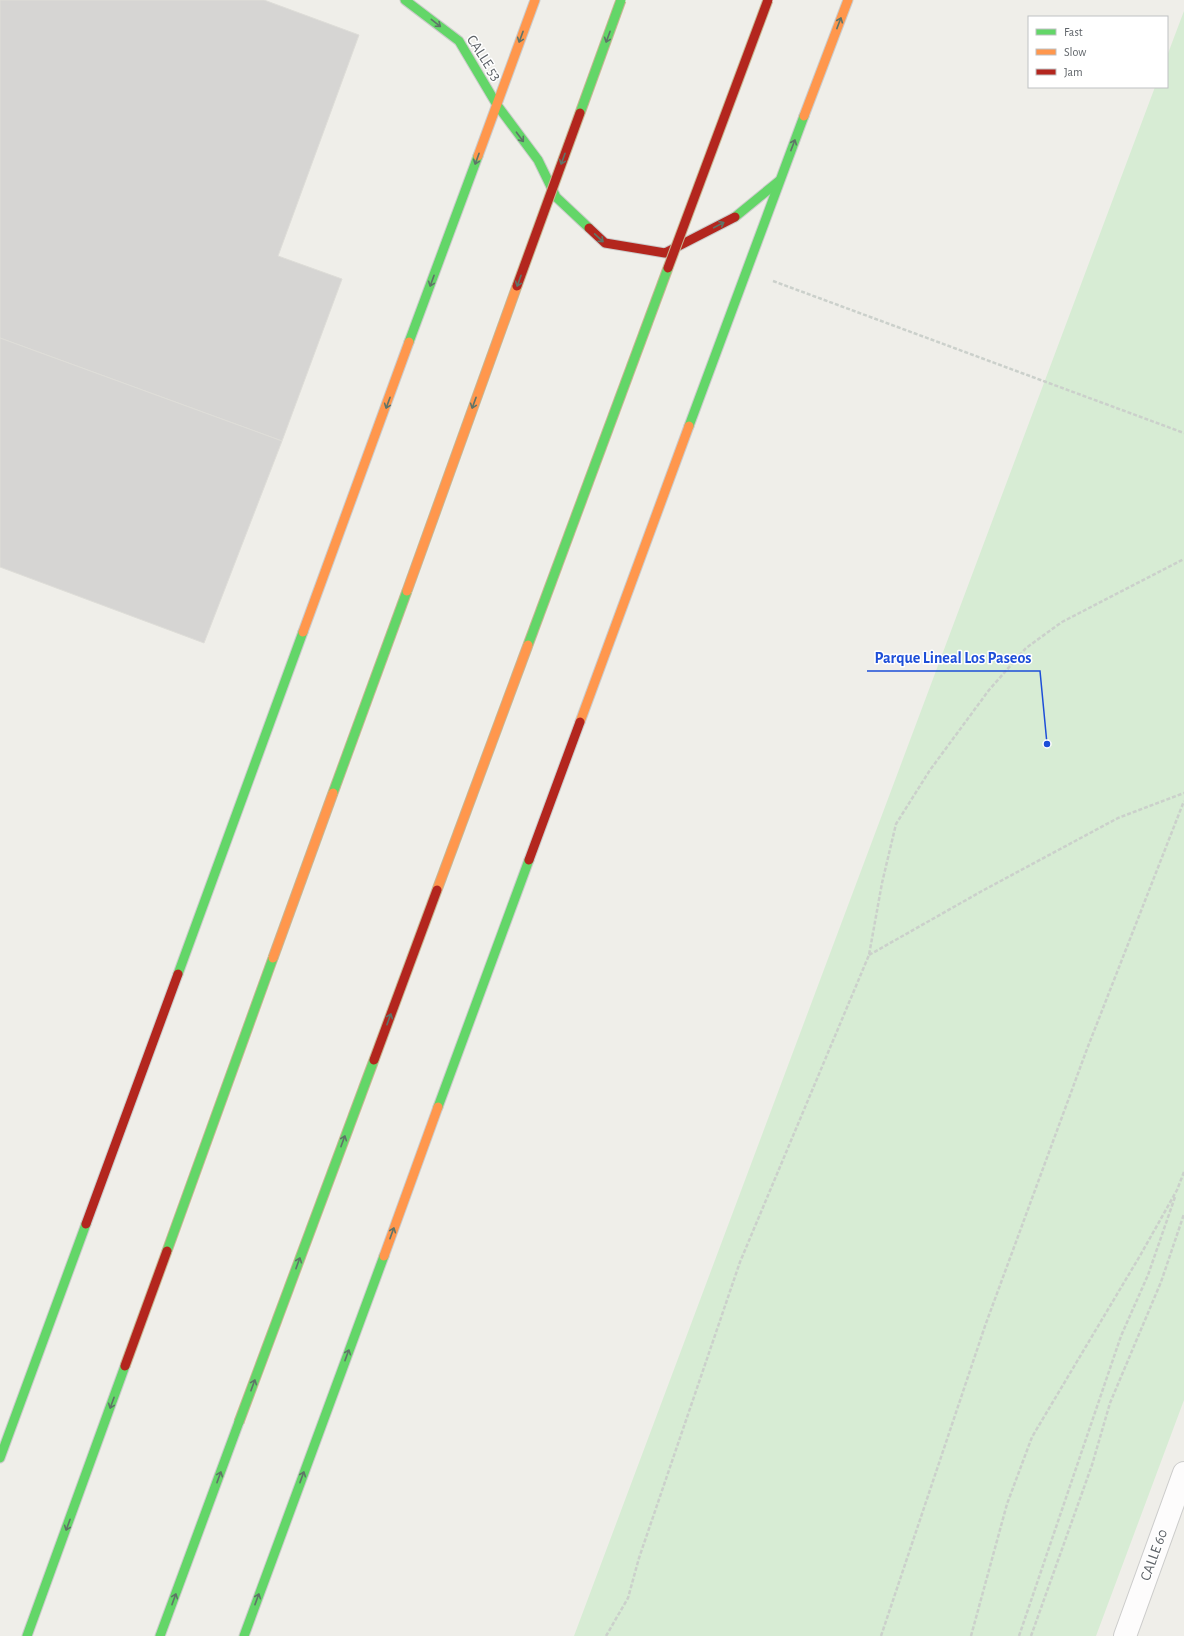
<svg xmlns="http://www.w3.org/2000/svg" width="1184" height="1636" font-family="'Alegreya Sans',sans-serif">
<rect width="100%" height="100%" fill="#efeee9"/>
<polygon fill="#d7ecd4" points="1184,11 1184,1400 1096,1636 574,1636 1155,87 1167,87 1167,56"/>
<g fill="#d6d5d3" stroke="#deddd8">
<polygon points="0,0 264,0 359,35 278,256 342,279 282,441 0,338"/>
<polygon points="0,338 282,441 204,643 0,567"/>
</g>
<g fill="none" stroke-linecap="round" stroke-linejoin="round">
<g stroke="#cccccb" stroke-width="24">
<polyline id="street" points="1125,1636 1184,1473"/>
</g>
<g stroke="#cbcbca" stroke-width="11">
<g id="fast">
<polyline points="405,0 459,41 497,105 538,160 556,197 589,228"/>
<polyline points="735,217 779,181"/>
<polyline points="409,342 478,156"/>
<polyline points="689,426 804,116"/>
<polyline points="178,974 303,632"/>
<polyline points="438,1107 529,860"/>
<polyline points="0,1458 86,1224"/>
<polyline points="27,1636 125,1366"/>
<polyline points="160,1636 239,1422"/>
<polyline points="244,1636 384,1256"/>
</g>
</g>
<g stroke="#cbcbca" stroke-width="11">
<g id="slow">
<polyline points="804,116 848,0"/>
<polyline points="478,156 535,0"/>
<polyline points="303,632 409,342"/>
<polyline points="580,722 689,426"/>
<polyline points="384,1256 438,1107"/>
</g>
</g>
<g stroke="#cbcbca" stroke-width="11">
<g id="jam">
<polyline points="589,228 605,243 665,253 735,217"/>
<polyline points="529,860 580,722"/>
<polyline points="86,1224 178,974"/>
</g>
</g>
<g stroke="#cbd0cb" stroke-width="2.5" stroke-dasharray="4 2" stroke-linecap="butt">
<polyline points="773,281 1184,433"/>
<polyline points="869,955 982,891 1118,818 1184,793"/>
<polyline points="606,1636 628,1598 639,1558 740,1262 869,955 882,883 896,824 930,770 989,690 1026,648 1062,622 1184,559"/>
<polyline points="881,1636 985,1326 1087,1049 1184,801"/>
<polyline points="971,1636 1007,1504 1032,1437 1141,1254 1177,1190 1184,1172"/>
<polyline points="1019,1636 1121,1336 1148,1275 1175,1197"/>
<polyline points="1031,1636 1092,1465 1110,1403 1161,1282 1184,1214"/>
</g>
<use href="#street" stroke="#fdfcfc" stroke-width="22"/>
<use href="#fast" stroke="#63d668" stroke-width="9"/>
<use href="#slow" stroke="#ff974d" stroke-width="9"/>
<use href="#jam" stroke="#b3261e" stroke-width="9"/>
<g stroke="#c7b695" stroke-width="11" stroke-linecap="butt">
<g id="fast-bridge">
<polyline points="580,113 621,0"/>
<polyline points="528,645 668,268"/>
<polyline points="333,793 407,591"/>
<polyline points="167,1251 273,958"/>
<polyline points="239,1422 374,1060"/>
</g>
</g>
<g stroke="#c7b695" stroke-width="11" stroke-linecap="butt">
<g id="slow-bridge">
<polyline points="407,591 517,286"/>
<polyline points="437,890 528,645"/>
<polyline points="273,958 333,793"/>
</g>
</g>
<g stroke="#c7b695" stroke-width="11" stroke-linecap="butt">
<g id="jam-bridge">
<polyline points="668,268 768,0"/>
<polyline points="517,286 580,113"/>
<polyline points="374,1060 437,890"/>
<polyline points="125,1366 167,1251"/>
</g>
</g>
<use href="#fast-bridge" stroke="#63d668" stroke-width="9"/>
<use href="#slow-bridge" stroke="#ff974d" stroke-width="9"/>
<use href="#jam-bridge" stroke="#b3261e" stroke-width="9"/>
</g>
<defs><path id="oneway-shaft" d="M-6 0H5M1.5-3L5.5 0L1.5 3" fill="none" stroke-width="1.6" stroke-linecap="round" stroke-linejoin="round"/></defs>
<g stroke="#5f7468">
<use href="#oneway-shaft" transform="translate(436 23) rotate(38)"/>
<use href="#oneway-shaft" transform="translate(839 23) rotate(-69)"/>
<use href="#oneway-shaft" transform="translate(521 37) rotate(110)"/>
<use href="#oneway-shaft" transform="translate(608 37) rotate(110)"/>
<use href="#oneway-shaft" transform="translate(520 137) rotate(53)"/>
<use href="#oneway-shaft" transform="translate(793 145) rotate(-69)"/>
<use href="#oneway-shaft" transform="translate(477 159) rotate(110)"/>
<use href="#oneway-shaft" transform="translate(563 159) rotate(110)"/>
<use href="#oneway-shaft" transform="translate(719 225) rotate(-28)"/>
<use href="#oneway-shaft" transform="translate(599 238) rotate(43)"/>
<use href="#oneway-shaft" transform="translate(432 281) rotate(110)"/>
<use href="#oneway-shaft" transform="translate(519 281) rotate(110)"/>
<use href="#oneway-shaft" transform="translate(388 403) rotate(110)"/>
<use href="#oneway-shaft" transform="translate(474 403) rotate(110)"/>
<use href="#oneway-shaft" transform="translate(389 1019) rotate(-70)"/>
<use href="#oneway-shaft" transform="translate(343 1141) rotate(-70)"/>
<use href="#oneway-shaft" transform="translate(392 1233) rotate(-70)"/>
<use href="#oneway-shaft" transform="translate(298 1263) rotate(-70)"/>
<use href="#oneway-shaft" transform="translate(347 1355) rotate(-70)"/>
<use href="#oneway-shaft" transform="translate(253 1385) rotate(-70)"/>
<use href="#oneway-shaft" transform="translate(112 1403) rotate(110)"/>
<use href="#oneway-shaft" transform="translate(219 1477) rotate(-70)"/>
<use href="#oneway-shaft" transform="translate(302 1477) rotate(-70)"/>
<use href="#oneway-shaft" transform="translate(68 1525) rotate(110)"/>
<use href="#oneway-shaft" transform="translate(174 1599) rotate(-70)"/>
<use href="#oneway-shaft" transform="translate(257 1599) rotate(-70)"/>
</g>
<g text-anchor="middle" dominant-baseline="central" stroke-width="3" stroke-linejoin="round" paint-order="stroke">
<g font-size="15" fill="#5e6368" stroke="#fff">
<text transform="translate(484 58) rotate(57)">CALLE 53</text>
<text transform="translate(1154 1555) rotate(-70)">CALLE 60</text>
</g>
</g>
<path fill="none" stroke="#1d4ed8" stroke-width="1.5" d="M1047 744L1040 671H867"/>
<circle fill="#1d4ed8" stroke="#fff" stroke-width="1.5" cx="1047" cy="744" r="4"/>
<g font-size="16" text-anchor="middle" font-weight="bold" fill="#1d4ed8" stroke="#fff" stroke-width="3" stroke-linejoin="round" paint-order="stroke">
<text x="953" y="663">Parque Lineal Los Paseos</text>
</g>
<rect x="1028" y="16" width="140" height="72" fill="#ffffff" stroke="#bfc1c3"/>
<rect x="1036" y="29" width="20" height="6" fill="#63d668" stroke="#bfc1c3"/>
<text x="1064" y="36" font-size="12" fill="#5e6368">Fast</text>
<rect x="1036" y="49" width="20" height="6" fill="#ff974d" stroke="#bfc1c3"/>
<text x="1064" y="56" font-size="12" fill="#5e6368">Slow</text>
<rect x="1036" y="69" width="20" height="6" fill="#b3261e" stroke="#bfc1c3"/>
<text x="1064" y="76" font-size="12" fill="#5e6368">Jam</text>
</svg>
